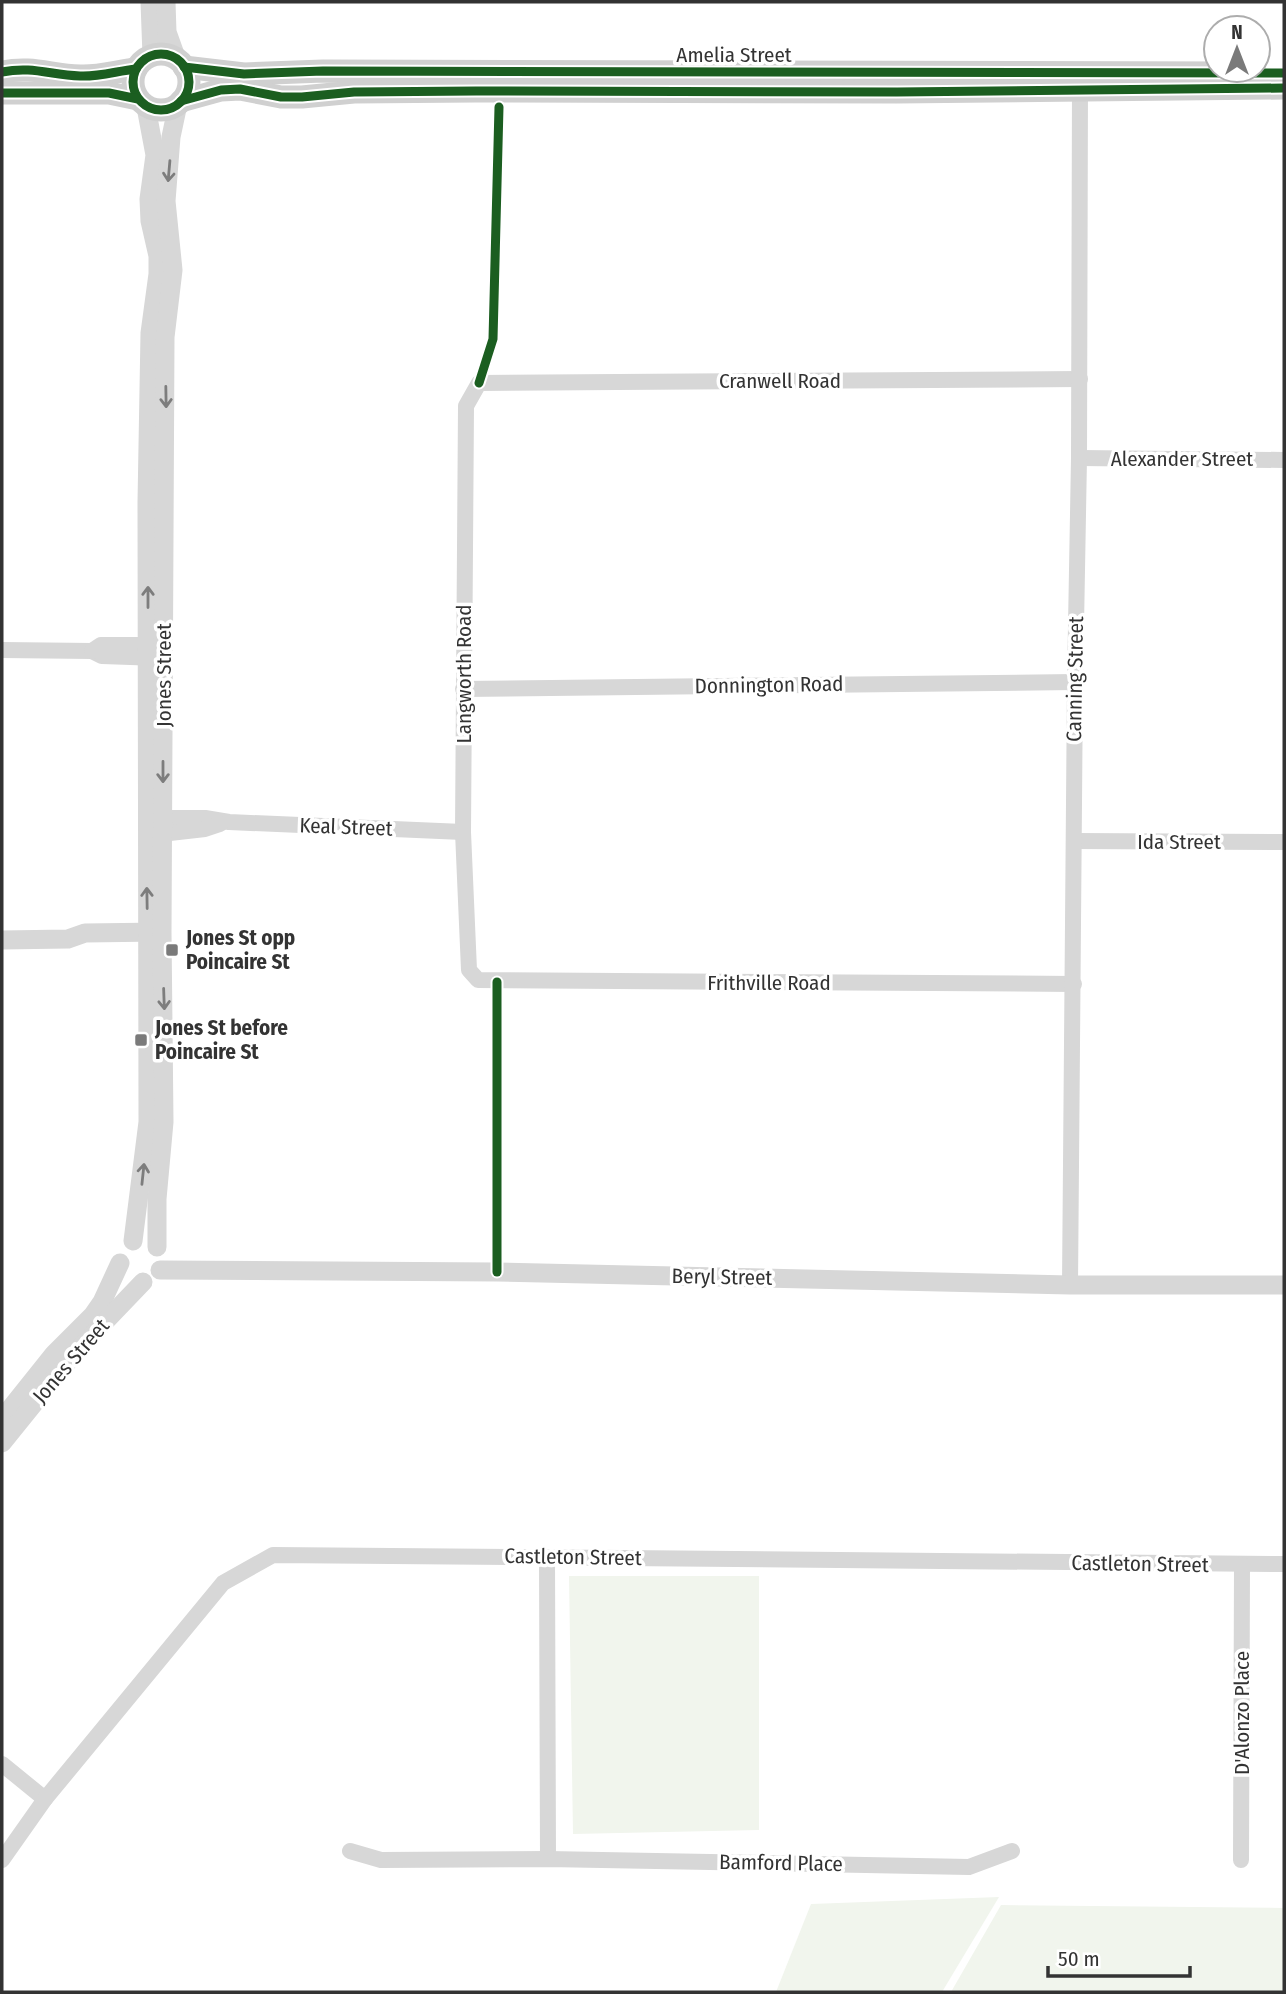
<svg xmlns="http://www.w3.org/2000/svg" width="1286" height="1994" font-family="'Fira Sans Condensed',sans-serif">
<rect width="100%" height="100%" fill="#fff"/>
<g fill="#f1f5ed">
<polygon points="569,1576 759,1576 759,1830 573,1834"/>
<polygon points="999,1897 942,1992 776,1992 811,1904"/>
<polygon points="1001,1905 1284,1908 1284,1992 951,1992"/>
</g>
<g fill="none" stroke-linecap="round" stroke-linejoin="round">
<g stroke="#d7d7d7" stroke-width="16">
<polyline points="1079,458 1284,460"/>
<polyline points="2,650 92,651 102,656 159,658"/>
<polyline points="92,651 101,645 157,645"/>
<polyline points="463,689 1075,682"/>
<polyline points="152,818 205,818 229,822 463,832"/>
<polyline points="152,835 205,829 220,824"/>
<polyline points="1074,841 1284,842"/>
<polyline points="1074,984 478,980 469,970 463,832 466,406 479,383 1080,379"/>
<polyline points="1070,1285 1075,682 1079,458 1080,82"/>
<polyline points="547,1557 548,1859"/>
<polyline points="2,1764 45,1799"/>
<polyline points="350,1851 381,1860 548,1859 969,1867 1012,1851"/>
<polyline points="2,1860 45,1799 223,1583 273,1555 1284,1564"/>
<polyline points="1241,1860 1242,1565"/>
</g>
<g stroke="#d7d7d7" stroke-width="19">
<polyline points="150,2 152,56"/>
<polyline points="166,2 167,32 177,60"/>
<polyline points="2,940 68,939 85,933 161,932"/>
<polyline points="133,1241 148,1122 147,502 150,333 158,274 158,256 150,221 149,199 155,155 146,107"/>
<polyline points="157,1247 157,1199 164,1122 162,932 165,337 173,270 166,201 171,137 178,104"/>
<polyline points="160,1270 497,1272 1070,1285 1284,1285"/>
<polyline points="2,1419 54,1354 93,1315 102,1302 120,1263"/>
<polyline points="2,1443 73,1355 143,1282"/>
</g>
<g stroke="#d0d0d0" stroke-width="23">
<circle cx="161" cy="82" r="28"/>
<polyline points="184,67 244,74 323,71 1238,73"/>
<path d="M2,72C33,66 50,75 80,76C99,77 117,71 136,69"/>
<polyline points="2,93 109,93 138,99"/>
<polyline points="181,101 221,90 240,89 281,97 302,97 354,92 476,91 897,92 1284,88"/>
</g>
<g stroke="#fff" stroke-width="13">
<g id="cycleway">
<circle cx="161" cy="82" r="28"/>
<polyline points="184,67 244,74 323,71 1284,73"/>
<path d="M2,72C33,66 50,75 80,76C99,77 117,71 136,69"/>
<polyline points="2,93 109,93 138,99"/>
<polyline points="181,101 221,90 240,89 281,97 302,97 354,92 476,91 897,92 1284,88"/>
<polyline points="479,383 493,339 499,107"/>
<polyline points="497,982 497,1272"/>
</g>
</g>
<use href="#cycleway" stroke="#1b5e20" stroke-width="9"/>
</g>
<defs><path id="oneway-shaft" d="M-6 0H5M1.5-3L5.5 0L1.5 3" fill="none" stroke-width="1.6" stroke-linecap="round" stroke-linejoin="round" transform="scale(1.75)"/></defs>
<g stroke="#7d7d7d">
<use href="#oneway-shaft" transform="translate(169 171) rotate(95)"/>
<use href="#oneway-shaft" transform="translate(166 397) rotate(89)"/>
<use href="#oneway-shaft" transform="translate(148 597) rotate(-90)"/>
<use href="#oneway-shaft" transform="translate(163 772) rotate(90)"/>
<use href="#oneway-shaft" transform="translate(147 898) rotate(-91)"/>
<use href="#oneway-shaft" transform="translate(164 999) rotate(88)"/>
<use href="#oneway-shaft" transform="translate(143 1174) rotate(-84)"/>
</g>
<g fill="#7a7a7a" stroke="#fff" stroke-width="2.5">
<rect x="165" y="943" width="14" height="14" rx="3.5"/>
<rect x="134" y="1033" width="14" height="14" rx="3.5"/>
</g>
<g text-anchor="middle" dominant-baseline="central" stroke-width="7" stroke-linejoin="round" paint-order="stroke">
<g font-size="21" fill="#333" stroke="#fff">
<text x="734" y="55">Amelia Street</text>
<text x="780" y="381">Cranwell Road</text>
<text x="1182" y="459">Alexander Street</text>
<text transform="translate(464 674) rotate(-90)">Langworth Road</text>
<text transform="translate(164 675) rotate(-90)">Jones Street</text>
<text transform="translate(1075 679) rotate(-89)">Canning Street</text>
<text transform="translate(769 685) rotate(-1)">Donnington Road</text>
<text transform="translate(346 827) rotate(2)">Keal Street</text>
<text x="1179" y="842">Ida Street</text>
<text x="769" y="983">Frithville Road</text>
<text transform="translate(722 1277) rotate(1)">Beryl Street</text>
<text transform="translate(71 1361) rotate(-49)">Jones Street</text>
<text transform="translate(573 1557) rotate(1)">Castleton Street</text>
<text transform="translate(1140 1564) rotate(1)">Castleton Street</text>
<text transform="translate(1242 1713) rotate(-90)">D'Alonzo Place</text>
<text transform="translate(781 1863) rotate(1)">Bamford Place</text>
</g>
<g font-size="21" font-weight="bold" fill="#333" stroke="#fff" text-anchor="start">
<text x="186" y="938">Jones St opp<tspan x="186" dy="24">Poincaire St</tspan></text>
<text x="155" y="1028">Jones St before<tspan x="155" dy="24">Poincaire St</tspan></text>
</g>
</g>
<rect width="1286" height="1994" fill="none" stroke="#333333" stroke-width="7"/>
<g transform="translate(1237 49)"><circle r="33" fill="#ffffff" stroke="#adadad" stroke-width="2"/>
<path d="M0-5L12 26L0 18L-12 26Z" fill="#7a7a7a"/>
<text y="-10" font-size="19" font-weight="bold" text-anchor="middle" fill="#333333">N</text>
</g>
<path d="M1048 1966v10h142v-10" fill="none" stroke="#333333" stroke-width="3.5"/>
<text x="1058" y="1966" font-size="21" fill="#333333" stroke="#ffffff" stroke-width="5" paint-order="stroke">50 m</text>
</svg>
